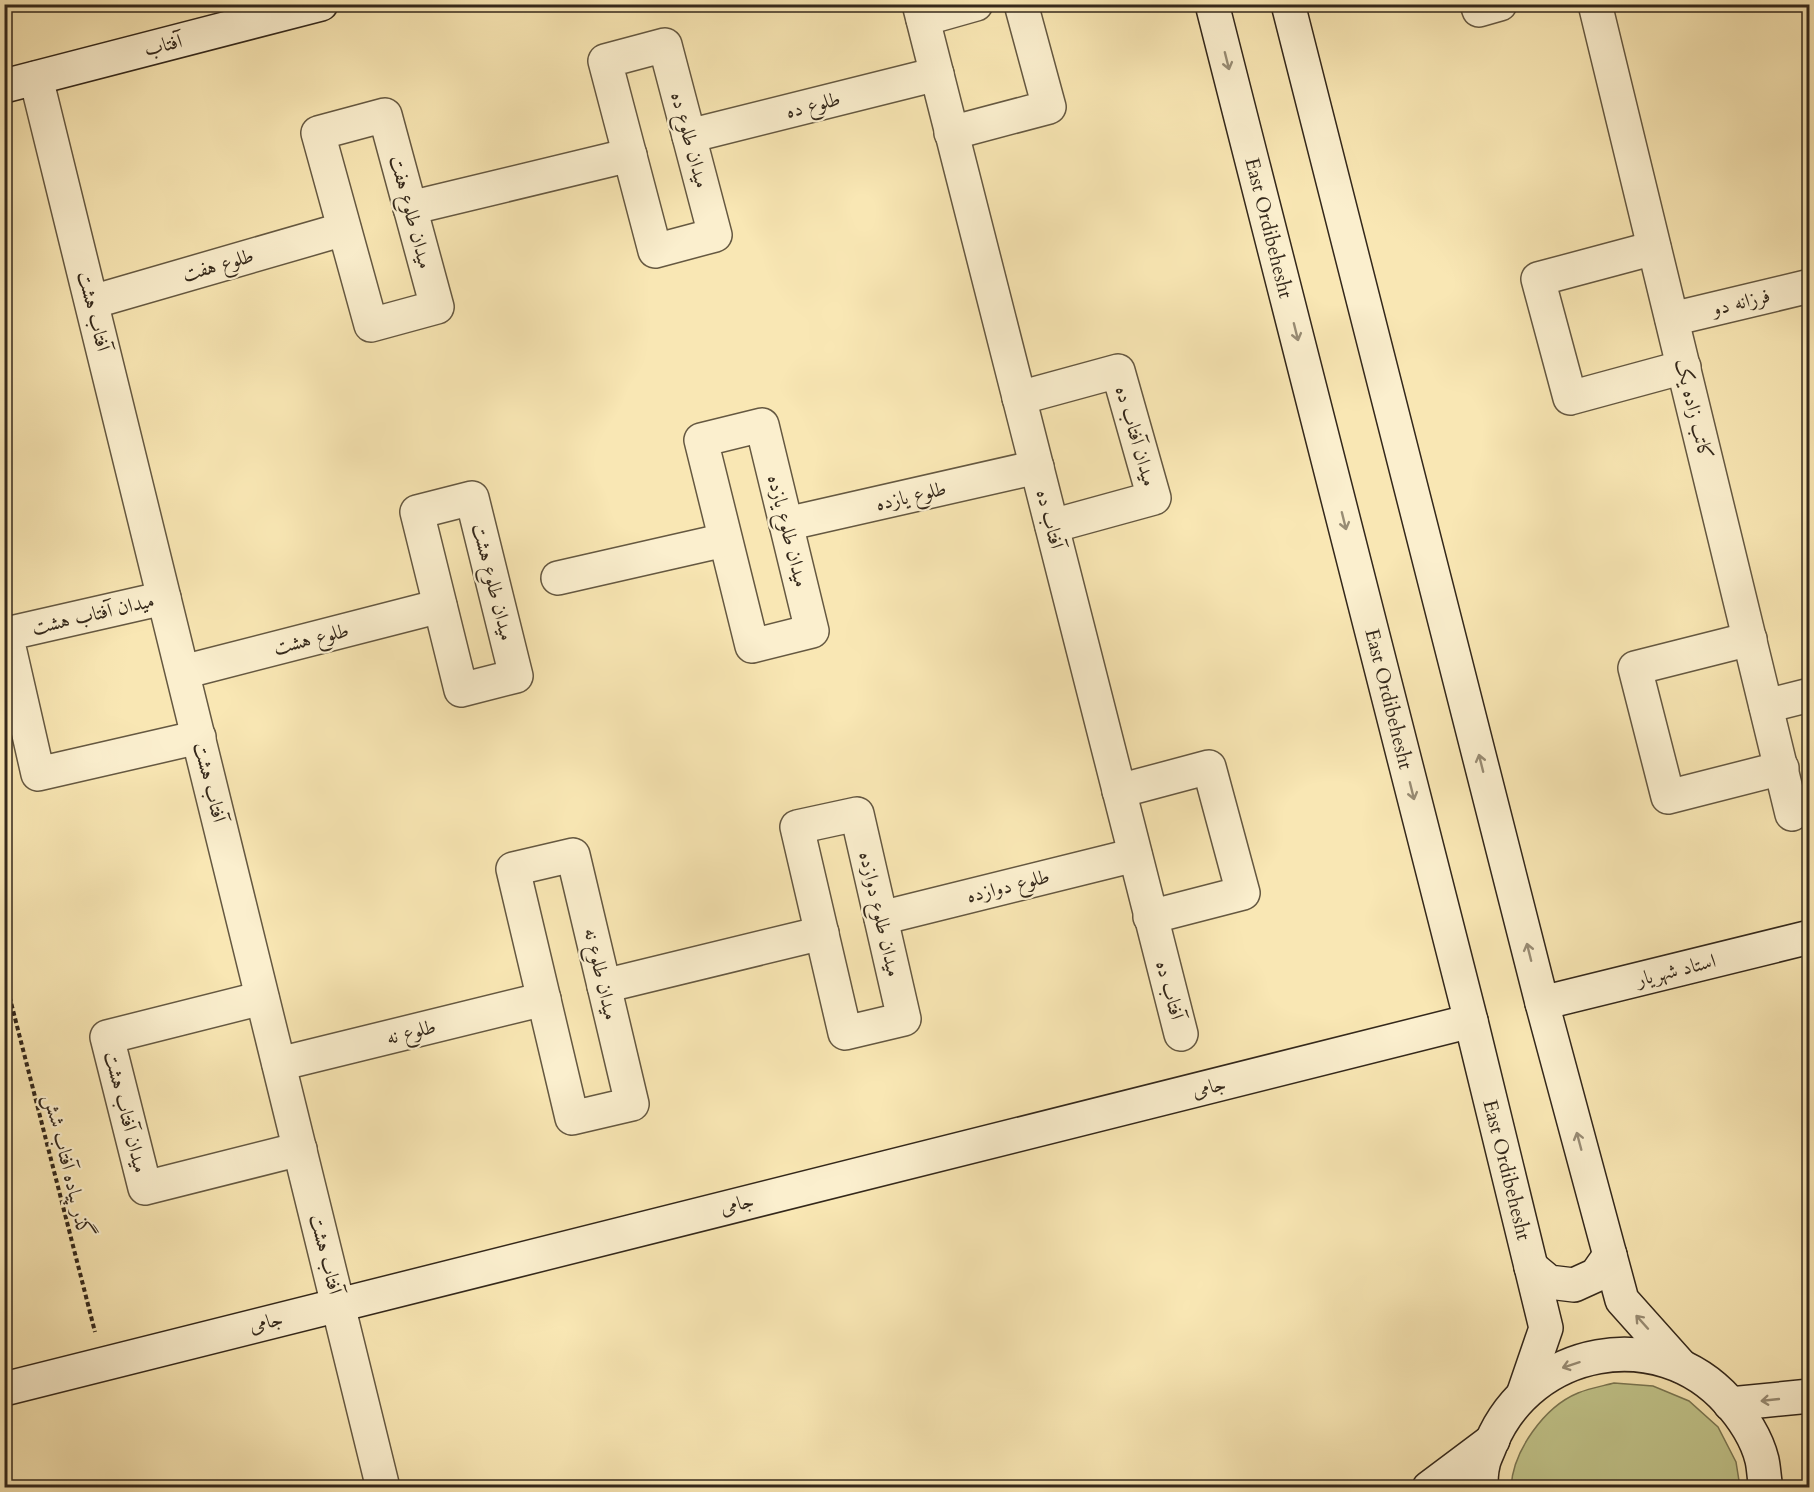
<svg xmlns="http://www.w3.org/2000/svg" width="1814" height="1492" font-family="Cardo,Amiri,serif">
<rect width="100%" height="100%" fill="#f9e7b4"/>
<filter id="stains"><feTurbulence type="fractalNoise" baseFrequency=".00333" numOctaves="4"/><feColorMatrix values="0 0 0 0 .2 0 0 0 0 .09 0 0 0 0 .02 0 0 0 .5 -.17"/></filter>
<radialGradient id="worn" r=".72"><stop offset=".6" stop-color="#630" stop-opacity="0"/><stop offset="1" stop-color="#630" stop-opacity=".3"/></radialGradient>
<path fill="#c1c48a" stroke="#7a7652" stroke-width="1.5" d="M1614,1383L1653,1386L1689,1401L1718,1427L1736,1462L1740,1487H1511C1513,1451 1544,1407 1578,1393C1590,1388 1603,1386 1614,1383Z"/>
<g fill="none" stroke-linecap="round" stroke-linejoin="round">
<g stroke="#655841" stroke-width="36">
<g id="street">
<polyline points="919,4 1181,1034"/>
<polyline points="1477,4 1479,10 1500,4"/>
<polyline points="1595,4 1792,814"/>
<polyline points="923,19 976,4"/>
<polygon points="665,45 715,235 655,251 605,61"/>
<polyline points="36,78 383,1488"/>
<polygon points="385,115 437,307 371,325 318,133"/>
<polyline points="951,133 1049,107 1021,4"/>
<polyline points="689,136 937,74"/>
<polyline points="410,208 630,155"/>
<polyline points="1654,248 1538,279 1570,398 1684,367"/>
<polyline points="92,302 344,229"/>
<polyline points="1672,319 1810,286"/>
<polyline points="1019,398 1118,371 1154,498 1052,526"/>
<polygon points="762,425 812,631 752,646 701,440"/>
<polygon points="472,498 516,676 461,690 417,512"/>
<polyline points="786,524 1037,467"/>
<polyline points="558,578 725,540"/>
<polyline points="164,598 6,634 38,774 199,737"/>
<polyline points="1750,639 1635,668 1668,797 1782,768"/>
<polyline points="183,672 440,606"/>
<polyline points="1766,706 1810,695"/>
<polyline points="1119,791 1209,767 1243,893 1150,917"/>
<polygon points="857,814 904,1019 845,1033 797,827"/>
<polygon points="573,855 632,1104 572,1118 513,869"/>
<polyline points="881,918 1135,855"/>
<polyline points="604,986 822,933"/>
<polyline points="262,998 107,1037 145,1188 300,1149"/>
<polyline points="279,1064 544,999"/>
</g>
</g>
<g stroke="#34281b" stroke-width="36">
<g id="secondary">
<polyline points="1212,4 1471,1021 1546,1328 1524,1392"/>
<polyline points="1288,4 1542,1003 1622,1300 1681,1366"/>
<polyline points="4,86 321,4"/>
<polyline points="1542,1003 1810,937"/>
<polyline points="1531,1267 1549,1282 1574,1285 1596,1275 1610,1255"/>
<polyline points="4,1389 1471,1021"/>
<polyline points="1730,1404 1810,1396"/>
<polyline points="1429,1488 1493,1440"/>
<path d="M1481,1488C1481,1480 1481,1472 1483,1465C1484,1458 1489,1450 1491,1443C1531,1347 1658,1323 1728,1401C1743,1417 1757,1439 1762,1460C1764,1469 1764,1479 1766,1488"/>
</g>
</g>
<polyline stroke="#34281b" stroke-width="4" stroke-dasharray="4.5 3" stroke-linecap="butt" points="4,975 95,1332"/>
<use href="#street" stroke="#fbefce" stroke-width="33"/>
<use href="#secondary" stroke="#fbefce" stroke-width="33"/>
</g>
<defs><path id="oneway-shaft" d="M-6 0H5M1.5-3L5.5 0L1.5 3" fill="none" stroke-width="1.6" stroke-linecap="round" stroke-linejoin="round" transform="scale(1.5)"/></defs>
<g stroke="#988c74">
<use href="#oneway-shaft" transform="translate(1227 61) rotate(76)"/>
<use href="#oneway-shaft" transform="translate(1296 332) rotate(76)"/>
<use href="#oneway-shaft" transform="translate(1344 521) rotate(76)"/>
<use href="#oneway-shaft" transform="translate(1481 763) rotate(-104)"/>
<use href="#oneway-shaft" transform="translate(1412 791) rotate(76)"/>
<use href="#oneway-shaft" transform="translate(1529 952) rotate(-104)"/>
<use href="#oneway-shaft" transform="translate(1579 1141) rotate(-105)"/>
<use href="#oneway-shaft" transform="translate(1642 1322) rotate(-132)"/>
<use href="#oneway-shaft" transform="translate(1571 1365) rotate(162)"/>
<use href="#oneway-shaft" transform="translate(1770 1400) rotate(174)"/>
</g>
<g text-anchor="middle" dominant-baseline="central" stroke-width="4.5" stroke-linejoin="round" paint-order="stroke">
<g font-size="20" fill="#34281b" stroke="#fbefce">
<text transform="translate(163 45) rotate(-14)">آفتاب</text>
<text transform="translate(813 105) rotate(-14)">طلوع ده</text>
<text transform="translate(690 140) rotate(75)">میدان طلوع ده</text>
<text transform="translate(411 212) rotate(75)">میدان طلوع هفت</text>
<text transform="translate(1269 228) rotate(76)">East Ordibehesht</text>
<text transform="translate(218 265) rotate(-16)">طلوع هفت</text>
<text transform="translate(1741 302) rotate(-14)">فرزانه دو</text>
<text transform="translate(94 311) rotate(76)">آفتاب هشت</text>
<text transform="translate(1694 409) rotate(76)">کاتب زاده یک</text>
<text transform="translate(1136 436) rotate(74)">میدان آفتاب ده</text>
<text transform="translate(911 496) rotate(-13)">طلوع یازده</text>
<text transform="translate(1050 519) rotate(76)">آفتاب ده</text>
<text transform="translate(788 531) rotate(76)">میدان طلوع یازده</text>
<text transform="translate(493 582) rotate(76)">میدان طلوع هشت</text>
<text transform="translate(93 614) rotate(-13)">میدان آفتاب هشت</text>
<text transform="translate(311 639) rotate(-14)">طلوع هشت</text>
<text transform="translate(1389 699) rotate(76)">East Ordibehesht</text>
<text transform="translate(210 782) rotate(76)">آفتاب هشت</text>
<text transform="translate(1008 886) rotate(-14)">طلوع دوازده</text>
<text transform="translate(880 914) rotate(77)">میدان طلوع دوازده</text>
<text transform="translate(1676 970) rotate(-14)">استاد شهریار</text>
<text transform="translate(601 974) rotate(77)">میدان طلوع نه</text>
<text transform="translate(1170 990) rotate(75)">آفتاب ده</text>
<text transform="translate(411 1032) rotate(-14)">طلوع نه</text>
<text transform="translate(1209 1087) rotate(-14)">جامی</text>
<text transform="translate(126 1112) rotate(76)">میدان آفتاب هشت</text>
<text transform="translate(68 1166) rotate(76)">گذر پیاده آفتاب شش</text>
<text transform="translate(1507 1170) rotate(76)">East Ordibehesht</text>
<text transform="translate(737 1204) rotate(-14)">جامی</text>
<text transform="translate(326 1254) rotate(76)">آفتاب هشت</text>
<text transform="translate(266 1322) rotate(-14)">جامی</text>
</g>
</g>
<rect width="1814" height="1492" fill="none" stroke="#f9e7b4" stroke-width="24"/>
<rect x="6" y="6" width="1802" height="1480" fill="none" stroke="#34281b" stroke-width="3"/>
<rect x="12" y="12" width="1790" height="1468" fill="none" stroke="#34281b" stroke-width="1.5"/>
<rect width="100%" height="100%" filter="url(#stains)"/>
<rect width="100%" height="100%" fill="url(#worn)"/>
</svg>
